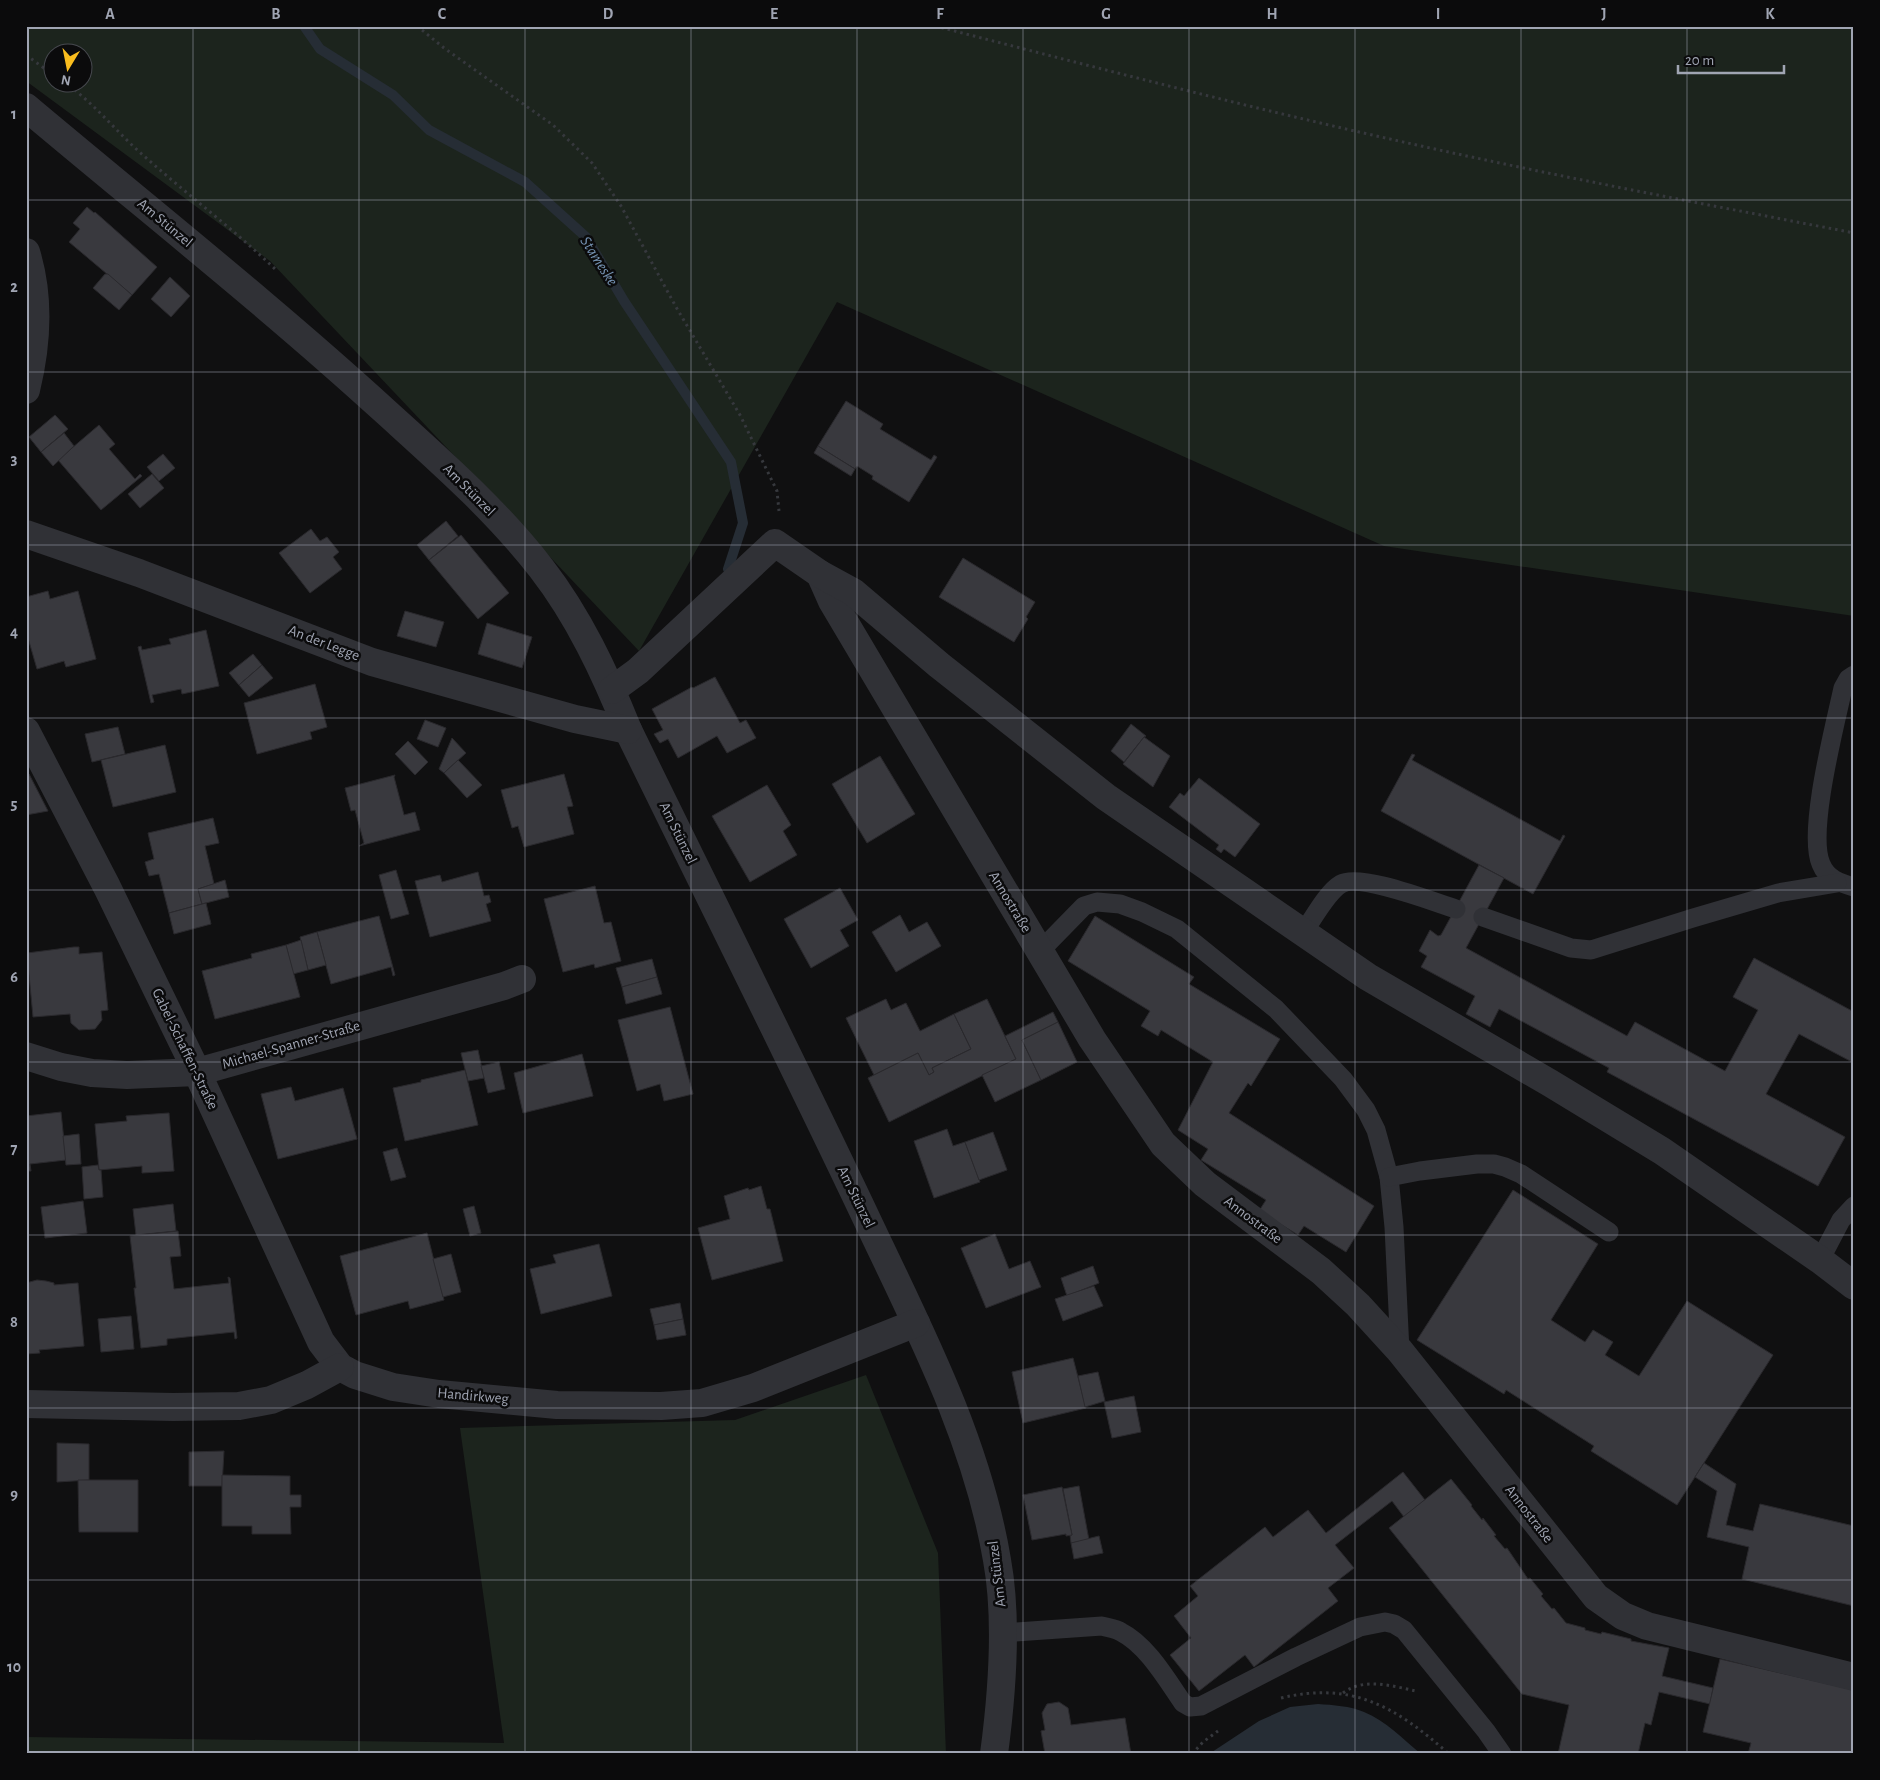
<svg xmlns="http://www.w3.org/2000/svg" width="1880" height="1780" font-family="'Alegreya Sans',sans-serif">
<rect width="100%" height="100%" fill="#101011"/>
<g fill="#1c241d" fill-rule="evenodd">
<path d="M26,26H1854V616L1384,546L837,302L639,651L270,261L26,81ZM52,52H82V82H52Z"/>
<polygon points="866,1375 938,1553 946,1754 26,1754 26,1737 504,1743 460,1428 735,1420"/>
</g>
<path fill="#262d35" d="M1318,1704C1333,1705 1350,1706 1364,1712C1386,1721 1403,1739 1421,1754H1209L1259,1721L1290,1707Z"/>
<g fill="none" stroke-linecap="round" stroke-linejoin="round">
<polyline stroke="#262d35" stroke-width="10" points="304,26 320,49 393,95 429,130 525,182 586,237 624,301 731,462 743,523 728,569"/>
</g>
<g fill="#39393e" stroke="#2a292d">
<polygon points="87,207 94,213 95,212 157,267 132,295 69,242 80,229 73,223"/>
<polygon points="105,274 108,274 132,295 119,310 93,288"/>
<polygon points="170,277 190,296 171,317 151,299"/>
<polygon points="846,401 883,424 880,429 931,460 934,455 937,457 909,502 872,479 873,476 857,466 855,469 818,446"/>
<polygon points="55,415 68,429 41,452 29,437"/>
<polygon points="99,425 115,444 109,449 135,479 140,474 142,476 101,510 58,460"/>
<polygon points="64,433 74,446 53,466 41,452"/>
<polygon points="818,446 855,469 851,476 814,453"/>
<polygon points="163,454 175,468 159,481 147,467"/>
<polygon points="152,474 164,488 140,508 128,494"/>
<polygon points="446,521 458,536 429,560 417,545"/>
<polygon points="311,529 320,541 327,537 339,552 333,557 342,569 310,593 279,553"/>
<polygon points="461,535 509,593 478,619 429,560"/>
<polygon points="963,558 1035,602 1026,617 1028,619 1014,642 939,597"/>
<polygon points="48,591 50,599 78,591 96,659 66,667 64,661 37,669 26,631 26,597"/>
<polygon points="405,611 444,622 436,647 397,636"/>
<polygon points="487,623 532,637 522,668 478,654"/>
<polygon points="206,630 219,686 182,694 181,689 152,695 154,702 151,703 138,647 141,646 142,650 171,644 169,639"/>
<polygon points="253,654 262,665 239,685 229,673"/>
<polygon points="262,665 273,678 249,697 239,685"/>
<polygon points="715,677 740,723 746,720 756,738 727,753 717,736 678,758 668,739 660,743 654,734 663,730 652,709 692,687 693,688"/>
<polygon points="315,684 327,727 310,732 312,739 257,754 244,703"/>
<polygon points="425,720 446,728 438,747 417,739"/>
<polygon points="1131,724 1146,736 1144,737 1124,762 1111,751"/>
<polygon points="118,727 125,754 92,762 85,734"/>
<polygon points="1144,737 1170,756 1153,787 1123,764"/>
<polygon points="452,738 466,753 444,773 439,769"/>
<polygon points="408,741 428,762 415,775 395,754"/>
<polygon points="165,745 176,792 113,807 101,760"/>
<polygon points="1412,754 1415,755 1412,760 1560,841 1563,835 1565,836 1533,894 1381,811"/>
<polygon points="880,756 915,814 867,843 832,784"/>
<polygon points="458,760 482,785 467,798 444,773"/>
<polygon points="26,774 29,774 48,811 26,815"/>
<polygon points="564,774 573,806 567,807 574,834 524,847 518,826 512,828 501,790"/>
<polygon points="395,775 394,777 404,815 415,812 420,830 359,846 364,843 355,810 351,811 345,788"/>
<polygon points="1199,778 1260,824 1235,857 1224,849 1221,853 1216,849 1219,845 1169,807 1180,793 1184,796"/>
<polygon points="767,785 791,825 783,831 797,855 750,882 712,816"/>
<polygon points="213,818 219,843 205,846 214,884 198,889 202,904 169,913 159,874 149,876 145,862 154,859 148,833"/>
<polygon points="1479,865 1504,878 1466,948 1627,1036 1635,1022 1725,1071 1758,1010 1733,997 1754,958 1854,1012 1854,1063 1799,1034 1766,1094 1845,1137 1818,1186 1607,1072 1609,1068 1499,1009 1490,1027 1466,1014 1475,996 1421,967 1427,956 1419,951 1430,930 1438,936 1441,935"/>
<polygon points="396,870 409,914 391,919 379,875"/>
<polygon points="478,872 484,896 489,895 491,902 486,904 491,921 430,937 415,881 440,875 442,882"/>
<polygon points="225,880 229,897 202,904 198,889"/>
<polygon points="595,886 604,923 611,922 621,961 595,968 594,964 563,972 544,899"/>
<polygon points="840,888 858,920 840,930 849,946 811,968 784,919"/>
<polygon points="206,903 211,924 174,934 169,913"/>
<polygon points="900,915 909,932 927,922 941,946 896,972 872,932"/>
<polygon points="379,916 395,975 393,976 391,967 331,984 317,932"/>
<polygon points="1095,916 1194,977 1189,984 1280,1039 1251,1086 1248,1083 1229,1113 1374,1206 1346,1252 1304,1226 1298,1235 1259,1211 1266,1200 1201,1160 1208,1149 1178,1130 1213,1062 1161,1030 1158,1036 1141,1026 1150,1011 1068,961"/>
<polygon points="317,932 326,965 308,970 300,937"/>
<polygon points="301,940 308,970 293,974 286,945"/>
<polygon points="286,945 300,997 215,1019 202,971 252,958 251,954"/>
<polygon points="74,947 79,947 79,954 102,952 108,1010 101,1011 102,1020 95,1029 79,1030 71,1023 70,1014 33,1017 27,953"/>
<polygon points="652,959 657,977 622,987 616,968"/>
<polygon points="657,977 662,994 626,1004 622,987"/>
<polygon points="886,999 891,1010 906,1003 920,1031 954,1014 971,1049 932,1068 934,1072 929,1075 918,1053 874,1075 846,1018"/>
<polygon points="987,999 1016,1059 889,1122 868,1078 918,1053 929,1075 934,1072 932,1068 971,1049 954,1014"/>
<polygon points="670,1007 693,1094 664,1101 660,1084 637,1091 618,1020"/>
<polygon points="1053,1012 1058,1022 1022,1040 1041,1080 995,1102 982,1075 1016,1059 1005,1036"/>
<polygon points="1058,1022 1077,1062 1041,1080 1022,1040"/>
<polygon points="478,1050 484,1078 468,1081 461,1053"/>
<polygon points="582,1054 593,1096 523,1113 514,1073"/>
<polygon points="499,1062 505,1089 488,1093 481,1066"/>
<polygon points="465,1070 478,1125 405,1141 393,1088 421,1082 421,1080"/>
<polygon points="291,1087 295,1101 343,1088 357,1139 278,1159 261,1094"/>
<polygon points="61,1112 66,1160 30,1164 31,1171 26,1171 26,1116"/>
<polygon points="169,1113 174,1171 142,1173 142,1166 99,1170 95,1124 127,1121 126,1116"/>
<polygon points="947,1129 953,1146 965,1142 980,1182 934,1198 914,1141"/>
<polygon points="993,1132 1007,1170 979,1180 965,1142"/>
<polygon points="79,1134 81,1164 66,1165 63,1136"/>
<polygon points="397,1148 406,1177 391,1181 383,1152"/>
<polygon points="98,1165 99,1170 101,1170 103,1197 84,1199 82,1167"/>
<polygon points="761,1186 767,1209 770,1209 783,1261 712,1280 698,1228 730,1219 724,1196 748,1188 749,1190"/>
<polygon points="1513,1190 1598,1244 1551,1320 1585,1342 1593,1330 1613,1342 1605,1355 1639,1376 1687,1301 1773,1355 1677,1505 1591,1451 1594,1446 1506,1390 1504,1394 1417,1340"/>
<polygon points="83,1201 87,1233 45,1238 41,1207"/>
<polygon points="173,1204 176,1231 136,1235 133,1209"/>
<polygon points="474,1206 481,1233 470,1236 463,1209"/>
<polygon points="178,1231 181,1256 170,1257 174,1289 229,1283 228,1277 230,1278 237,1338 235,1339 234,1332 167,1339 167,1345 141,1348 134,1288 136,1288 130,1236"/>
<polygon points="427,1233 444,1300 410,1309 408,1301 356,1315 340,1256"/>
<polygon points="995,1234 1009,1269 1030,1261 1041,1287 986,1308 961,1248"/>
<polygon points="599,1244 612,1296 541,1314 530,1269 556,1263 553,1255"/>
<polygon points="451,1254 461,1292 443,1297 433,1259"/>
<polygon points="1093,1266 1099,1283 1067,1296 1061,1278"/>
<polygon points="37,1280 46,1281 54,1283 54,1285 78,1283 84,1346 39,1350 40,1353 26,1354 26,1283"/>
<polygon points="1094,1286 1103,1306 1063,1321 1055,1299"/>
<polygon points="680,1303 683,1319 654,1325 650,1309"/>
<polygon points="131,1316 134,1349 101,1352 98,1319"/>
<polygon points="683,1319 686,1335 657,1340 654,1325"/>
<polygon points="1073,1358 1086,1408 1023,1423 1012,1372"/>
<polygon points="1098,1372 1105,1401 1085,1407 1078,1376"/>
<polygon points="1134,1396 1141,1432 1112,1438 1104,1402"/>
<polygon points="57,1443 89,1444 89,1480 57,1482"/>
<polygon points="224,1451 222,1486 189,1486 189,1452"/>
<polygon points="1704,1463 1736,1484 1726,1525 1753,1531 1760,1504 1854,1526 1854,1606 1742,1579 1749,1547 1707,1537 1717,1491 1695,1477"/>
<polygon points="1403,1472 1425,1500 1404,1517 1392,1501 1335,1545 1354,1568 1328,1588 1338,1601 1254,1667 1245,1655 1199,1691 1170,1655 1191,1638 1174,1616 1198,1596 1190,1586 1265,1527 1273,1537 1308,1510 1326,1533"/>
<polygon points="222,1475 290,1476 290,1495 301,1495 301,1507 290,1507 291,1534 252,1534 252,1526 222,1526"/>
<polygon points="1451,1479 1472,1505 1471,1506 1482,1520 1483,1518 1496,1535 1494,1536 1505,1549 1507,1548 1528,1579 1530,1578 1543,1594 1541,1596 1552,1609 1554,1608 1566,1623 1585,1628 1585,1630 1601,1634 1602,1632 1631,1639 1631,1641 1669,1648 1662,1676 1713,1688 1710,1704 1659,1692 1651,1725 1645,1723 1638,1754 1558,1754 1569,1705 1522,1694 1389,1528"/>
<polygon points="78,1480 138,1480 138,1532 79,1532"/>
<polygon points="1079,1486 1089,1540 1071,1543 1070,1535 1072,1535 1063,1489"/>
<polygon points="1062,1487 1072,1535 1066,1536 1066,1534 1032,1540 1023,1495"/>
<polygon points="1099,1536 1103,1553 1074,1559 1071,1543"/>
<polygon points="1720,1659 1854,1690 1854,1754 1748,1754 1751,1743 1703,1732"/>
<polygon points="1059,1702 1068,1708 1071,1725 1125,1718 1131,1754 1045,1754 1041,1731 1045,1730 1042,1713 1047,1704"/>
</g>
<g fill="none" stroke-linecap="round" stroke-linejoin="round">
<g stroke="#36383d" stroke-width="3" stroke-dasharray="2.5 4" stroke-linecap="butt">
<polyline points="417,26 444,48 553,125 592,163 621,206 676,307 740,415 777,491 779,511"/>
<path d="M935,26C1087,65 1238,105 1390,139C1544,174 1699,203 1854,233"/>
<polyline points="26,55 52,74"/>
<path d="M64,82C91,101 111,125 134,147C180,189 230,226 275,269"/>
<path d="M1343,1693C1364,1677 1392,1686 1416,1691"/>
<path d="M1281,1698C1353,1681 1396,1707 1449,1754"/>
<polyline points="1192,1754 1203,1742 1218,1731"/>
</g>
<g stroke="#303136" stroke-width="19">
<path d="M1854,675L1848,679L1843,688C1835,725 1807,832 1821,864C1827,879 1840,883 1854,887"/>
<polyline points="1483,917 1571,948 1591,950 1693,918 1778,893 1837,883"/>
<path d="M1303,933C1313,919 1327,892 1341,884C1360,873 1433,902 1456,909"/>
<polyline points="1040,951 1084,906 1097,902 1120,904 1142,912 1177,929 1276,1009 1343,1079 1366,1110 1376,1130 1389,1177 1394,1227 1400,1351"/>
<polyline points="1389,1177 1420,1171 1477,1164 1494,1164 1505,1167 1521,1174 1609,1232"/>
<polyline points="1820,1260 1841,1220 1854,1206"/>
<path d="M1002,1633L1102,1626C1108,1628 1115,1628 1121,1632C1147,1645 1167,1680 1183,1703L1190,1707L1201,1706L1296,1657L1360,1627L1385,1622L1394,1624L1404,1630L1486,1731L1502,1754"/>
</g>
<g stroke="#303136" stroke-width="28">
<path d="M26,107C146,208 270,306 386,412C440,461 496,510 541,568C579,617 605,673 628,730C706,890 786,1049 862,1209C915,1322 976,1435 997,1560C1008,1620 1002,1694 994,1754"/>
<path d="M26,252C40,297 37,345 26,390"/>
<polyline points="26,534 139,573 372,662 575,719 628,730"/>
<polyline points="820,574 832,601 1092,1039 1163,1144 1205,1184 1321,1271 1358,1305 1400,1351 1596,1597 1623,1616 1647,1626 1854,1677"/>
<polyline points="612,690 638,671 775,543 820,574 853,592 939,665 1106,797 1368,977 1550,1083 1662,1151 1820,1260 1854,1286"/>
<polyline points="26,731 107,887 197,1072 321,1342 340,1367 355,1375 393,1387 439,1394 557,1405 661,1406 702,1403 753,1388 916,1323"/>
<polyline points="26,1056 61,1067 92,1073 127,1075 197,1072 504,986 522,979"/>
<polyline points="26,1404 173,1407 239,1406 271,1400 307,1385 340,1367"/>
</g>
</g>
<path fill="none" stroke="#a0a5b3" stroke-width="1" stroke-opacity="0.55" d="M193,26V1754M359,26V1754M525,26V1754M691,26V1754M857,26V1754M1023,26V1754M1189,26V1754M1355,26V1754M1521,26V1754M1687,26V1754M26,200H1854M26,372H1854M26,545H1854M26,718H1854M26,890H1854M26,1062H1854M26,1235H1854M26,1408H1854M26,1580H1854"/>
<g text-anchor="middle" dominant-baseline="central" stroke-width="5" stroke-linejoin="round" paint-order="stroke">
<g font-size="15" fill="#a0a5b3" stroke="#0b0b0c">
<text transform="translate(165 223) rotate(40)">Am Stünzel</text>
<text transform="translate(469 490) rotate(45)">Am Stünzel</text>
<text transform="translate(324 643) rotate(21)">An der Legge</text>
<text transform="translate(678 833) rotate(64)">Am Stünzel</text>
<text transform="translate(1010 902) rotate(59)">Annostraße</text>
<text transform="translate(291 1045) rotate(-16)">Michael-Spanner-Straße</text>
<text transform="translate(185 1049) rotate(64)">Gabel-Schaffen-Straße</text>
<text transform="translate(856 1197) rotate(64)">Am Stünzel</text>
<text transform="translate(1253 1220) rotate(37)">Annostraße</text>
<text transform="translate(473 1396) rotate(5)">Handirkweg</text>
<text transform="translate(1529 1514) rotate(52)">Annostraße</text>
<text transform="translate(997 1574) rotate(-97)">Am Stünzel</text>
</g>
<g font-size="16" font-style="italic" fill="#7491b1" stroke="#0b0b0c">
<text transform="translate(599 261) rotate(57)">Stameske</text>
</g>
</g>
<rect width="1880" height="1780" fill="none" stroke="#0b0b0c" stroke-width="55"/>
<g transform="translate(68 68) rotate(190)"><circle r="24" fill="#0b0b0c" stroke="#47494f"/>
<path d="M0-4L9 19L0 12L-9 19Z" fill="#fabd1e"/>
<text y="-8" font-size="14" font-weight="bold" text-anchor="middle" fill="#a0a5b3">N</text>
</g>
<path d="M1678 65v8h106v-8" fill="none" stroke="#a0a5b3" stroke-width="2.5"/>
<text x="1685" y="65" font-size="15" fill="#a0a5b3" stroke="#0b0b0c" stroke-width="4" paint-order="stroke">20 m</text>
<rect x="28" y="28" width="1824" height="1724" fill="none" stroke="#a0a5b3" stroke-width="2"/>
<g font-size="16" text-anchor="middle" font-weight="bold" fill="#a0a5b3">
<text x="110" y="19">A</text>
<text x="276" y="19">B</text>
<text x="442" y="19">C</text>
<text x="608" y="19">D</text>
<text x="774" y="19">E</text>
<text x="940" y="19">F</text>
<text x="1106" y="19">G</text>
<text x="1272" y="19">H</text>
<text x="1438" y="19">I</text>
<text x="1604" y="19">J</text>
<text x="1770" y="19">K</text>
<text x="14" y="119">1</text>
<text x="14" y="292">2</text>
<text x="14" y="464">3</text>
<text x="14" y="637">4</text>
<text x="14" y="809">5</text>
<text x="14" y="982">6</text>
<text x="14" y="1154">7</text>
<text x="14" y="1327">8</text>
<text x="14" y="1499">9</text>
<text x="14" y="1672">10</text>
</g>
</svg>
